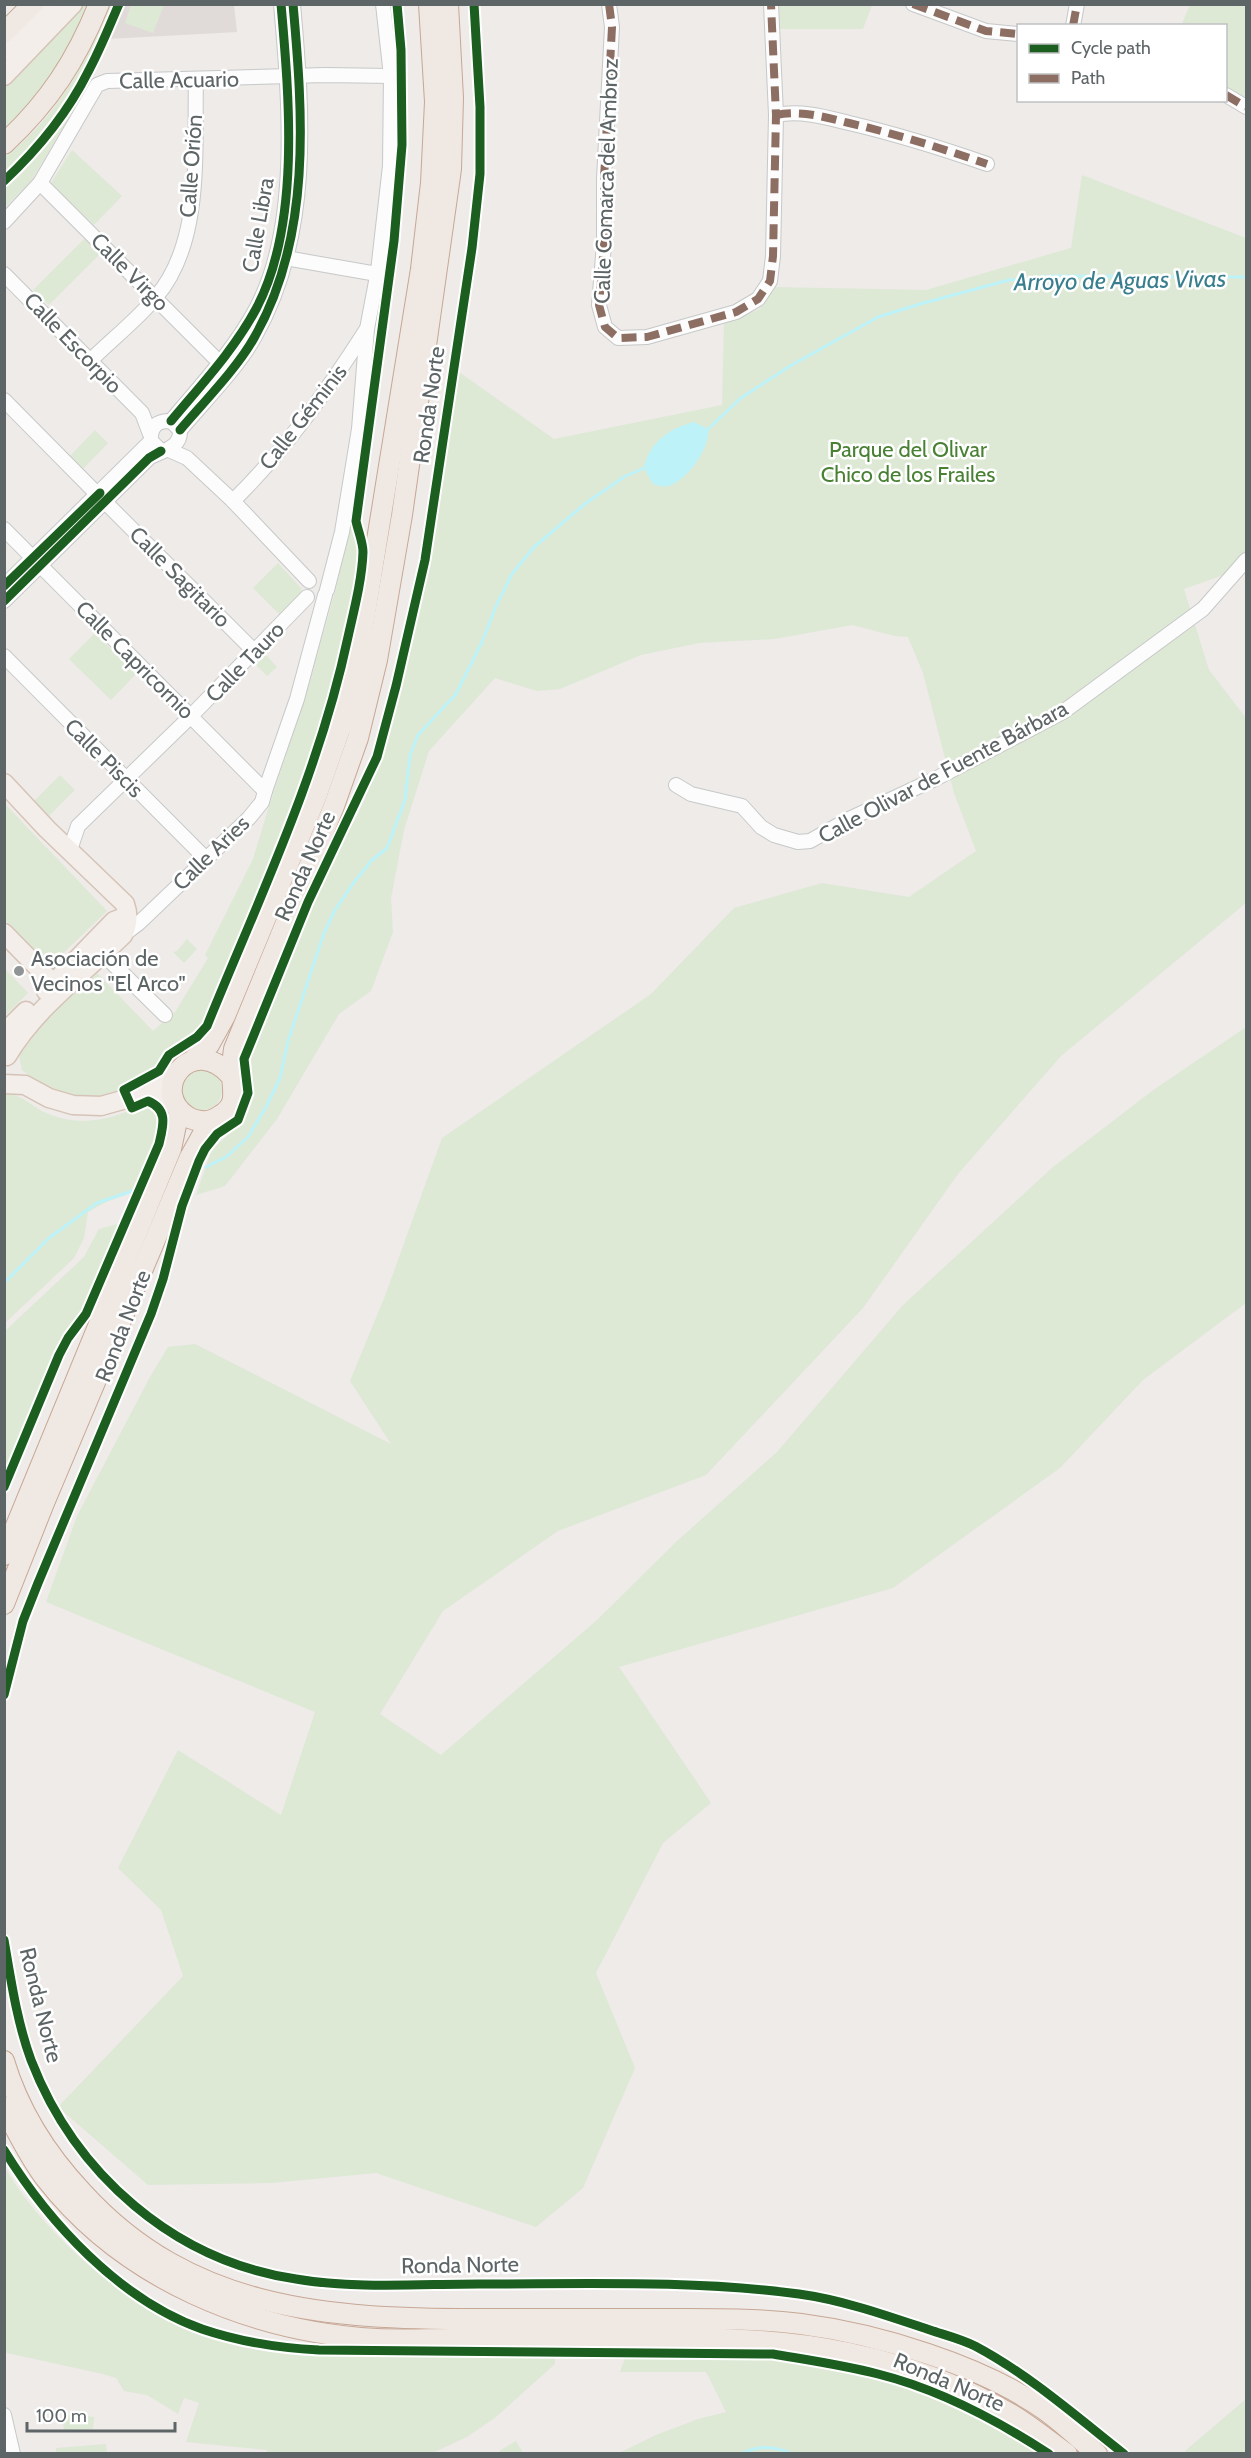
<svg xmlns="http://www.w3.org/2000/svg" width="1251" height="2458" font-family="Cabin,sans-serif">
<rect width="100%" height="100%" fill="#eeebe9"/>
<polygon fill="#e0dbd9" points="124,5 234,5 237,32 108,39"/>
<g fill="#dde9d5">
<polygon points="79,5 92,5 58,72 5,135 4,83"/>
<path d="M110,5H115L79,84L87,88L31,181L5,208V157C55,119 87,62 110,5Z"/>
<polygon points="131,5 164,5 153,33 125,23"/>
<polygon points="777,5 872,5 863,29 779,29"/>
<polygon points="1190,5 1246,5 1246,102 1226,90 1226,26 1181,26"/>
<polygon points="72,150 122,196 94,225 51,183"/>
<polygon points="1082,175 1246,238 1246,567 1184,589 1209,670 1246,718 1246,903 1061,1056 958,1174 863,1308 706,1475 558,1531 443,1611 380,1714 441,1755 597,1620 677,1541 777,1452 903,1305 1053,1167 1152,1091 1246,1027 1246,1303 1143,1380 1060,1468 893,1588 619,1667 711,1803 663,1843 596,1973 635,2068 583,2188 536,2227 376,2173 272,2183 148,2185 58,2107 183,1976 161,1910 118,1868 178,1750 281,1815 315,1712 46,1602 77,1516 150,1377 168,1347 195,1344 391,1444 350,1381 385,1296 442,1138 651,994 734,908 822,883 909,897 976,851 954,793 923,673 908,637 895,636 852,625 775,639 699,643 641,655 560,689 537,691 495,678 429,751 404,830 391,898 393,932 371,991 339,1014 277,1119 225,1186 196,1195 212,1149 234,1130 248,1113 254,1096 251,1058 328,870 358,814 382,757 430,558 459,372 554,439 722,405 724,324 760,309 773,287 926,290 1071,248"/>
<polygon points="86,237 102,252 49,305 33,290"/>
<polygon points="95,430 108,443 83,469 70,456"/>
<path d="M352,520L356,521C358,531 363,542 363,552C362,580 354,610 348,637C319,773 260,899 207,1026C195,1040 183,1043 170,1054C165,1059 163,1068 157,1072C108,1106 68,1106 22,1070L19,1056L49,1016L97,973L153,1031L175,1012L208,958L205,955L253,859L269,806L304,701L335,592Z"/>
<polygon points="278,563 301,588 302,593 281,616 253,588"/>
<polygon points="95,633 136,674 111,700 69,659"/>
<polygon points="266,655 277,667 267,676 256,665"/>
<polygon points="60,775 75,790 49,816 34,801"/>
<polygon points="4,803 107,911 55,961 44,959 5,920"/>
<polygon points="187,939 197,949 184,963 173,952 177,951"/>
<polygon points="5,969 28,993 5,1016"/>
<circle cx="202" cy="1090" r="20"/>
<path d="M9,1094C21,1095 31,1105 42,1111C79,1129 109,1120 145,1104L157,1109C166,1136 144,1169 133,1192L106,1202L88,1212L84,1238L74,1258L5,1323L4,1096Z"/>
<polygon points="121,1223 85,1312 67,1333 58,1349 5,1477 5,1331 84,1257 99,1229"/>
<path d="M5,2168C46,2236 116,2296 189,2328C224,2343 262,2350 300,2353L555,2355V2364L496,2417L467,2437L432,2453L266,2454L267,2450L186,2442L199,2403L184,2398L178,2414L147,2395L124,2391L116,2378L103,2374L7,2353L4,2348Z"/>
<path d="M690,2354C716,2355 742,2354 767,2356C866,2365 962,2397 1044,2453H619L656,2435L698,2419L726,2412L706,2372H620L626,2355Z"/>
<polygon points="1246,2399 1246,2453 1185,2453 1185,2451"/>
<polygon points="62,2413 94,2417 93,2429 64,2430"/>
<polygon points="516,2441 523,2453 500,2453 499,2451"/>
<polygon points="106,2444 107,2453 56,2453 56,2448"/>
</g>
<path fill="#bdf2f8" d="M694,422L708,429C711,446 688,479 671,485C665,488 659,486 653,484L644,468C649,442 670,428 694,422Z"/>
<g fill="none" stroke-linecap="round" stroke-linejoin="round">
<g stroke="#bdf2f8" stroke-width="3">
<polyline points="708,429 741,398 790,366 878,317 920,304 1009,280 1054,276 1246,277"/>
<polyline points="206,1167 226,1157 248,1137 266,1107 280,1078 288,1041 324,933 335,910 352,885 371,861 387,848 405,800 410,755 418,735 456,694 482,642 496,606 512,574 534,547 586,503 624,477 644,468"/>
<polyline points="4,1283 49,1238 97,1203 135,1190"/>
<path d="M741,2454C758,2445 774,2445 792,2454"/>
</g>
<g stroke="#c7c8c8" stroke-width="16">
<g id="minor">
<polyline points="609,4 612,27 604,179 604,244 599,305 605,327 618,338 647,337 736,312 758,299 770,281 773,256 776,115 771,4"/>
<polyline points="913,4 986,31 1018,34"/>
<polyline points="1073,26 1077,4"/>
<polyline points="1226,95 1246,107"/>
<path d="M776,115C801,110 825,117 849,123C896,134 941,148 987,164"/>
<polyline points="40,183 220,363"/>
<polyline points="4,222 40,183 97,85 107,81 325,75 391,76"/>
<polyline points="280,257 377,274"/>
<polyline points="4,274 142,413 150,434"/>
<path d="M90,361C111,340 137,320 156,297C204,241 194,148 196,79"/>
<polyline points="4,400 98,495"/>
<path d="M171,421C201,385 234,350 256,309C301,225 289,96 281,4"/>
<path d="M180,430C203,403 238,367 254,338C312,237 303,116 293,4"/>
<polyline points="169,450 187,458 233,501 309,581"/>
<path d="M233,501C285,450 327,391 366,330"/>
<polyline points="105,502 255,652"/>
<polyline points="4,529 265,791"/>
<polyline points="4,586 151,441"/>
<polyline points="327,590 342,532 359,429 367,329 378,271 390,166 391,76 383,4"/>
<path d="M4,601L149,458C162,450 181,449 180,430L171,421C157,420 150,427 151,441L161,451"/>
<polyline points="4,656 205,858"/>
<polyline points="676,785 691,794 742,806 761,827 774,835 798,842 810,841 849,819 937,778 1063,712 1203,609 1246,560"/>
<polyline points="70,850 78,826 191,716 307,597"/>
<polyline points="123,935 139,923 249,818 262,802 265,791 297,699 325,595"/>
<polyline points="103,954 165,1015"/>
<polyline points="4,2415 13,2454"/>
</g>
</g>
<g stroke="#d6c3b7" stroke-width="21">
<g id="major">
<polyline points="4,52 50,4"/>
<polyline points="4,76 73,4"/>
<path d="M4,783L47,829L125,904C129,915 128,925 123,935C83,974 36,1007 7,1056"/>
<polyline points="4,933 53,983"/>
<polyline points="46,991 114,921 122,918 127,920"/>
<polyline points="4,1033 26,1011"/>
<polyline points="4,1084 25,1085 49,1098 73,1105 101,1106 144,1094 155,1096 174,1104"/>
<polyline points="135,1094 178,1071"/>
</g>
</g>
<g stroke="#c7a795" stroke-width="22">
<g id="highway">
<polyline points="4,33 33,4"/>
<path d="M4,144C49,102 76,61 99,4"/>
<polyline points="194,1059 209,1045 225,1016 316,797 341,726 358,657 421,269 431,183 435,102 429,4"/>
<path d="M231,1076C192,1031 147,1091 188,1117C195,1121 206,1123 214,1119C237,1108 234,1097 232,1077C231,1068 233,1057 234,1049L334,806L358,738L377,660L402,515L451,169L453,98L448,4"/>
<polyline points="4,1555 171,1149 179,1111"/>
<polyline points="4,1604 44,1503 190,1157 210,1121"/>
<path d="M4,2061C19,2111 48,2156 83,2193C191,2311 329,2319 478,2319C538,2319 598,2319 658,2319C705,2319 754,2318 801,2324C878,2334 981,2365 1045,2410C1063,2423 1080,2439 1097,2454"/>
<path d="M4,2107C17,2131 29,2157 46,2179C124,2279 251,2332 377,2339C402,2340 428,2339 453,2339C515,2338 576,2338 637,2338C708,2338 779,2338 849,2353C906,2365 964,2386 1014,2416C1032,2427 1049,2441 1067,2454"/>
</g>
</g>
<use href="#minor" stroke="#fcfcfc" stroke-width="14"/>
<use href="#major" stroke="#f3eee9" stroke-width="18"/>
<use href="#highway" stroke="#f0e8e2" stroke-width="20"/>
<g stroke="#8d6e63" stroke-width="8" stroke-dasharray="15 8" stroke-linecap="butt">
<polyline points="609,4 612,27 604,179 604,244 599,305 605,327 618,338 647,337 736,312 758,299 770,281 773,256 776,115 771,4"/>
<polyline points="913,4 986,31 1018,34"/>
<polyline points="1073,26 1077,4"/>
<polyline points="1226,95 1246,107"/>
<path d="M776,115C801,110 825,117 849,123C896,134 941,148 987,164"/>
</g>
<g stroke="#fff" stroke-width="13">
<g id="cycleway">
<path d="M4,181C37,150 68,112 88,72C100,50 109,27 119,4"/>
<path d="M171,421C201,385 234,350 256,309C301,225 289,96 281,4"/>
<path d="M180,430C203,403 238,367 254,338C312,237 303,116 293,4"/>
<polyline points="4,586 100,493"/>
<polyline points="4,601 149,458 161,451"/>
<path d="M4,1487L59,1355L68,1338L86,1314L159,1144C163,1126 169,1110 148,1101L132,1108L124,1090L159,1071L169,1055L197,1037L207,1026C259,898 319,774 348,637C354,610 362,580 363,552C363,542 358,531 356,521L394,241L402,145L401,50L397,4"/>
<polyline points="4,1695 23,1621 38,1583 151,1314 163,1279 182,1206 199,1161 205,1149 217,1134 238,1120 248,1093 244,1059 308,902 377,757 396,686 425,560 472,248 480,174 480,107 474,4"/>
<path d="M4,1940C11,1980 17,2022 31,2060C75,2174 174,2261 296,2279C355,2289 420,2284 479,2284C585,2284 694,2280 799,2294C843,2300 888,2316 930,2330C945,2335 961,2339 975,2346C1028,2374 1076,2416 1124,2454"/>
<path d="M4,2150C49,2223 120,2300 202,2329C240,2342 279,2348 319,2350L773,2354C808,2360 843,2365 878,2374C938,2389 997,2420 1049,2454"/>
</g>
</g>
<use href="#cycleway" stroke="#1b5e20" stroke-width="9"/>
</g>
<circle fill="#909494" stroke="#fff" stroke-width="2" cx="19" cy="971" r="6"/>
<g text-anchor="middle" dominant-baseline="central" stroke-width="5" stroke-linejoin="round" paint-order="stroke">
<g font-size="22" fill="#5e6567" stroke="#fff">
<text transform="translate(179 80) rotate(-1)">Calle Acuario</text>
<text transform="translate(191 166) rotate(-86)">Calle Orión</text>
<text transform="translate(606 181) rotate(-88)">Calle Comarca del Ambroz</text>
<text transform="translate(258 225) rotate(-80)">Calle Libra</text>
<text transform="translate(130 272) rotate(45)">Calle Virgo</text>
<text transform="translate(73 343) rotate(46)">Calle Escorpio</text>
<text transform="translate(429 405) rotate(-82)">Ronda Norte</text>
<text transform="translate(303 417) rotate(-52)">Calle Géminis</text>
<text transform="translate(180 577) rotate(45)">Calle Sagitario</text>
<text transform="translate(135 660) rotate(45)">Calle Capricornio</text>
<text transform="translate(245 662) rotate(-46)">Calle Tauro</text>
<text transform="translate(104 758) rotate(45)">Calle Piscis</text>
<text transform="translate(943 772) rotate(-28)">Calle Olivar de Fuente Bárbara</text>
<text transform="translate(211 853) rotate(-44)">Calle Aries</text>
<text transform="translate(305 866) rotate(-66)">Ronda Norte</text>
<text transform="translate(123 1326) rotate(-69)">Ronda Norte</text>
<text transform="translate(41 2005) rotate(76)">Ronda Norte</text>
<text transform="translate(460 2265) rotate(-1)">Ronda Norte</text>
<text transform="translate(949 2382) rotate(23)">Ronda Norte</text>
</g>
<g font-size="22" fill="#498134" stroke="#fff">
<text x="908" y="449">Parque del Olivar<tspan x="908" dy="25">Chico de los Frailes</tspan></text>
</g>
<g font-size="22" fill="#5e6567" stroke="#fff" text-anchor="start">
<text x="31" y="958">Asociación de<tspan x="31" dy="25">Vecinos "El Arco"</tspan></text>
</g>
<g font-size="24" font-style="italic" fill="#387e8e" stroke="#fff">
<text transform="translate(1120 280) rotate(-1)">Arroyo de Aguas Vivas</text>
</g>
</g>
<rect width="1251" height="2458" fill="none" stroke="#5e6567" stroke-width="12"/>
<rect x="1017" y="24" width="210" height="78" fill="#ffffff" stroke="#bfc1c2" stroke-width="1.5"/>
<rect x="1029" y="44" width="30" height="9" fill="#1b5e20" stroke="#bfc1c2" stroke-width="1.5"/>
<text x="1071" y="54" font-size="18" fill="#5e6567">Cycle path</text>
<rect x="1029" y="74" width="30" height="9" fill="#8d6e63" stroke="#bfc1c2" stroke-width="1.5"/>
<text x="1071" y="84" font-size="18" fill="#5e6567">Path</text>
<path d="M27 2422v9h148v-9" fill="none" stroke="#5e6567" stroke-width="3"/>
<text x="36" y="2422" font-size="18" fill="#5e6567" stroke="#ffffff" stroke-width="4.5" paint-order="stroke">100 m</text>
</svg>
